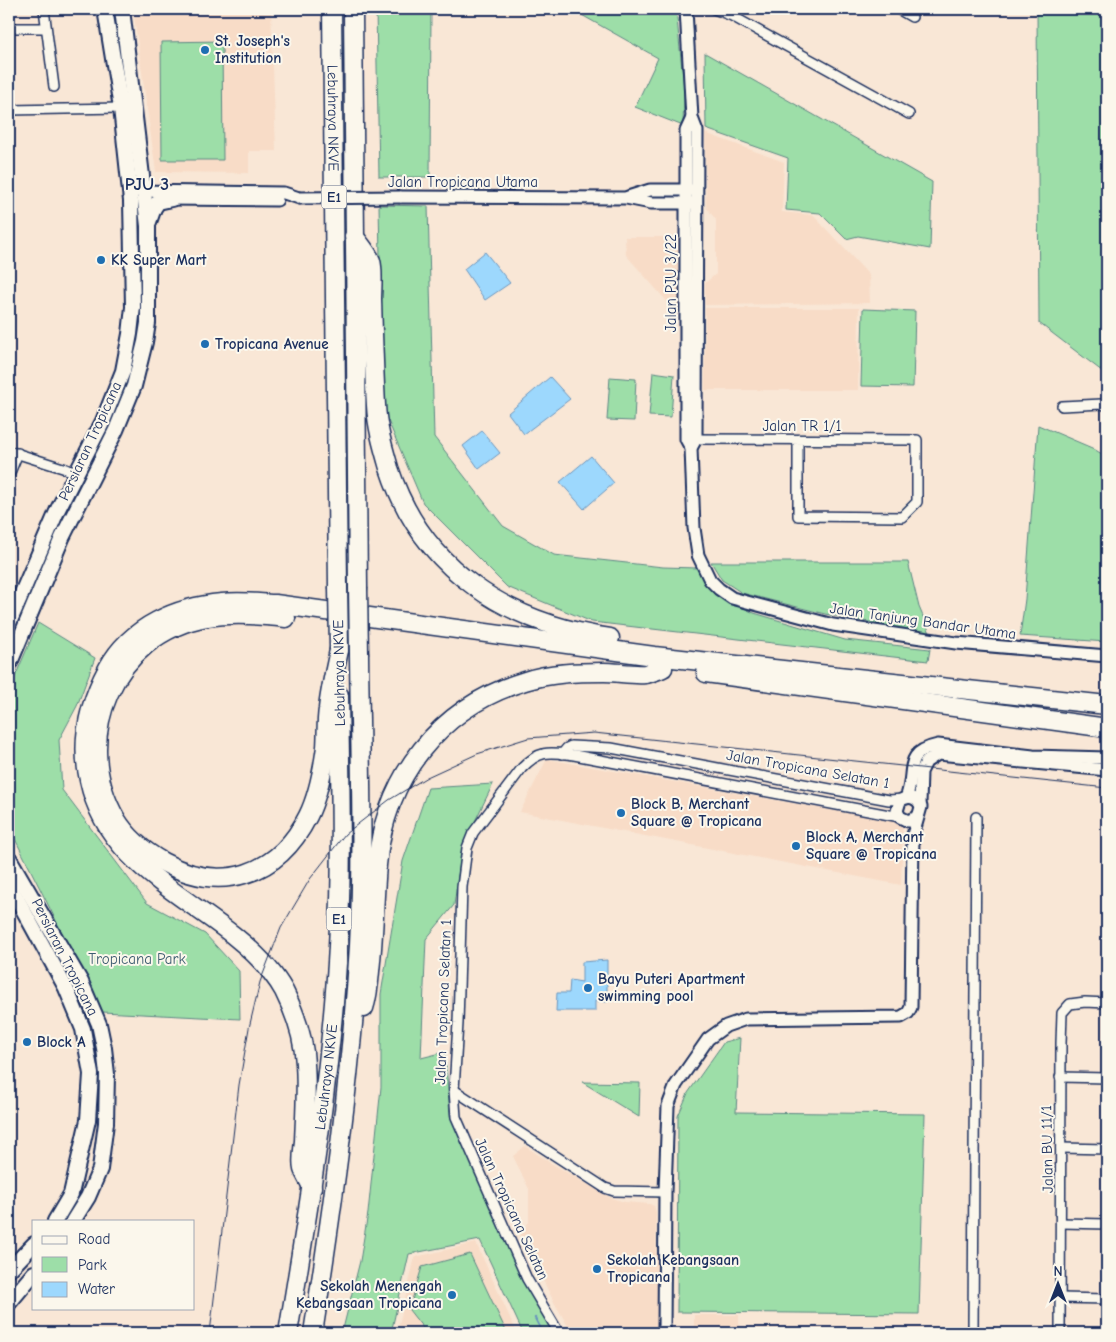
<svg xmlns="http://www.w3.org/2000/svg" width="1116" height="1342" font-family="'Comic Neue',sans-serif">
<rect width="100%" height="100%" fill="#f9e7d6"/>
<filter id="ink" filterUnits="userSpaceOnUse"><feTurbulence type="fractalNoise" baseFrequency=".02" numOctaves="2"/><feDisplacementMap in="SourceGraphic" scale="10" xChannelSelector="R" yChannelSelector="G"/><feConvolveMatrix kernelMatrix="1 2 1 2 8 2 1 2 1" color-interpolation-filters="sRGB"/></filter>
<g filter="url(#ink)">
<g fill="#f8dcc7">
<polygon points="133,9 271,9 276,151 249,151 249,173 156,172"/>
<polygon points="705,133 784,162 782,212 813,215 869,275 870,303 705,305 705,283 716,274 716,220 706,207"/>
<polygon points="625,237 680,237 679,315 626,255"/>
<polygon points="705,308 859,308 858,390 705,390"/>
<polygon points="547,759 903,823 901,885 520,812"/>
<polygon points="525,1146 551,1163 611,1198 625,1202 650,1204 654,1206 656,1212 658,1333 572,1333 555,1304 520,1234 529,1222 529,1189 513,1156"/>
<polygon points="476,1243 517,1333 397,1333 415,1257"/>
<rect x="694" y="1315" width="45" height="18"/>
</g>
<g fill="#9ddea8" stroke="#5c8683">
<polygon points="376,9 431,9 430,177 379,177"/>
<polygon points="571,9 676,9 684,89 683,126 635,107 658,58"/>
<polygon points="1037,9 1107,9 1107,375 1039,323"/>
<polygon points="222,41 223,160 162,160 161,42"/>
<polygon points="705,53 932,182 930,249 858,236 846,239 820,213 786,210 788,158 706,129"/>
<polygon points="379,205 428,206 434,437 503,526 554,555 663,567 697,568 714,594 754,613 845,640 930,649 928,661 592,622 507,587 423,503 383,409"/>
<polygon points="863,309 915,311 913,387 861,386"/>
<polygon points="653,372 674,375 671,417 649,416"/>
<polygon points="610,377 636,379 634,421 607,420"/>
<polygon points="1038,425 1092,448 1107,457 1107,642 1020,636 1025,599"/>
<polygon points="711,562 908,562 919,607 930,633 825,614 742,593 722,580"/>
<polygon points="38,623 95,658 77,706 59,740 62,790 147,903 205,934 239,971 240,1019 102,1012 9,827 9,691"/>
<polygon points="493,784 462,848 454,905 426,939 421,1058 445,1052 450,1116 554,1333 523,1333 480,1240 409,1254 391,1333 342,1333 360,1261 368,1213 381,1087 381,994 403,861 428,788"/>
<polygon points="740,1038 736,1112 925,1114 919,1314 677,1312 678,1116 688,1093 724,1042"/>
<polygon points="582,1082 640,1083 639,1117"/>
<polygon points="470,1254 507,1333 427,1333 409,1310 422,1267"/>
</g>
<g fill="#9dd8fd" stroke="#6994bd">
<polygon points="485,252 510,283 485,300 464,269"/>
<polygon points="550,377 570,399 524,434 508,413"/>
<polygon points="482,431 500,453 479,469 463,446"/>
<polygon points="591,456 614,483 584,509 560,482"/>
<polygon points="607,960 607,1002 595,1001 595,1011 556,1011 557,993 569,993 570,980 582,982 582,962"/>
</g>
<g fill="none" stroke-linecap="round" stroke-linejoin="round">
<polyline stroke="#6994bd" stroke-width="2.5" points="535,1318 543,1333"/>
<g stroke="#1b2f5e" stroke-width="12">
<g id="minor">
<polyline points="44,9 54,87"/>
<polyline points="714,9 732,16 909,114"/>
<polyline points="898,9 912,17"/>
<polyline points="9,28 46,28"/>
<polyline points="9,110 121,108"/>
<polyline points="1062,406 1102,404 1107,406"/>
<polyline points="690,439 917,440 917,502 902,517 798,516 798,440"/>
<polyline points="9,451 66,469 76,474"/>
<polyline points="9,475 18,453"/>
<polyline points="562,754 567,748 571,746 611,748 889,800 903,799"/>
<polyline points="1060,1077 1107,1078"/>
<polyline points="454,1090 605,1188 614,1191 665,1192"/>
<polyline points="1061,1148 1107,1149"/>
<polyline points="1061,1223 1107,1224"/>
<polyline points="1060,1298 1107,1299"/>
<path d="M559,1333L527,1279L456,1117L454,1090L458,1023L462,887L467,848L473,833L522,768C540,749 550,752 574,755L900,817"/>
<polyline points="973,1333 976,817"/>
<polyline points="1060,1333 1061,1043 1062,1013 1070,1004 1085,1002 1107,1003"/>
</g>
</g>
<g stroke="#1b2f5e" stroke-width="15">
<g id="tertiary">
<polyline points="686,9 692,118 697,131 696,439 691,448 694,528 698,555 710,580 719,589 732,598 833,625 956,643 1107,656"/>
<polyline points="137,191 284,193 299,198"/>
<polyline points="400,197 626,198 651,203 693,203"/>
<polyline points="628,197 650,190 693,190"/>
<polyline points="163,199 277,200"/>
<polyline points="691,448 686,439 686,131 692,118"/>
<path d="M906,798C917,772 901,753 938,745L1033,756L1107,758"/>
<polyline points="920,804 921,772 926,762 938,754 1107,770"/>
<path d="M664,1333L665,1192L668,1106L676,1085L708,1039L726,1026L746,1019L901,1017L908,1013L911,1007L913,835L921,807C918,797 908,795 900,801L897,811L900,817L908,821L917,817"/>
</g>
</g>
<g stroke="#1b2f5e" stroke-width="18">
<g id="secondary">
<polyline points="149,222 154,208 158,202 172,199"/>
<polyline points="9,623 58,509 103,421 123,371 130,334 133,307 131,201 121,108 105,9"/>
<polyline points="9,665 62,538 116,430 134,386 145,342 148,323 148,226 122,9"/>
<polyline points="9,858 81,982 99,1024 104,1048 107,1074 106,1123 100,1169 88,1197 73,1221"/>
<polyline points="9,884 66,988 83,1029 91,1074 88,1120 71,1194 55,1221"/>
<polyline points="9,1270 34,1244"/>
<polyline points="9,1303 34,1273"/>
</g>
</g>
<g stroke="#1b2f5e" stroke-width="21">
<g id="motorway">
<path id="s1" d="M332,9L338,587"/>
<polyline points="353,9 358,588"/>
<path d="M354,236C359,243 368,253 371,261C374,271 372,289 372,299C373,335 374,370 376,405C377,427 383,447 389,468C422,570 508,623 610,638"/>
<path d="M286,618C261,615 233,613 207,617C113,634 69,738 116,819C127,837 145,852 163,862C221,894 278,876 308,816C318,796 323,769 326,747C327,735 326,722 328,709C330,689 335,670 339,650"/>
<polyline points="706,673 1107,728"/>
<path d="M364,1008C368,996 369,983 370,971C374,935 374,900 377,865C385,777 439,707 525,681C550,673 577,672 604,672C617,672 632,675 645,674C651,673 658,670 663,668"/>
<path d="M312,1187C310,1182 305,1175 303,1169C301,1161 303,1150 304,1141C305,1116 307,1090 305,1064C304,1038 296,1015 284,991C272,969 253,951 233,935C176,890 105,858 89,780C80,741 89,703 108,668C131,626 177,607 222,603C240,601 258,603 275,604L654,656L1107,705"/>
<path id="s2" d="M288,1333C309,1205 331,1076 338,946C343,863 340,779 339,695"/>
<path d="M313,1333C333,1205 351,1076 359,946C364,849 360,751 359,654"/>
</g>
</g>
<use href="#minor" stroke="#fbf7ec" stroke-width="9"/>
<use href="#tertiary" stroke="#fbf7ec" stroke-width="11"/>
<use href="#secondary" stroke="#fbf7ec" stroke-width="14"/>
<use href="#motorway" stroke="#fbf7ec" stroke-width="18"/>
<polyline stroke="#1b2f5e" stroke-width="1" points="210,1333 239,1085 249,1028 260,982 281,928 310,879 345,834 389,800 427,777 477,754 528,738 594,733 1107,788"/>
<g stroke="#1b2f5e" stroke-width="15" stroke-linecap="butt">
<polyline id="tertiary-bridge" points="299,198 400,197"/>
</g>
<g stroke="#1b2f5e" stroke-width="21" stroke-linecap="butt">
<g id="motorway-bridge">
<polyline points="338,587 339,650"/>
<polyline points="358,588 359,654"/>
</g>
</g>
<use href="#tertiary-bridge" stroke="#fbf7ec" stroke-width="11"/>
<use href="#motorway-bridge" stroke="#fbf7ec" stroke-width="18"/>
</g>
</g>
<g fill="#1f6fb2" stroke="#fbf7ec" stroke-width="2">
<circle cx="205" cy="50" r="5"/>
<circle cx="101" cy="260" r="5"/>
<circle cx="205" cy="344" r="5"/>
<circle cx="621" cy="813" r="5"/>
<circle cx="796" cy="846" r="5"/>
<circle cx="588" cy="988" r="5"/>
<circle cx="27" cy="1042" r="5"/>
<circle cx="597" cy="1269" r="5"/>
<circle cx="452" cy="1295" r="5"/>
</g>
<g text-anchor="middle" dominant-baseline="central" stroke-width="4" stroke-linejoin="round" paint-order="stroke">
<g fill="#fbf7ec" stroke="#5e6b89" stroke-width="1">
<rect x="321.5" y="185.5" width="25" height="23" rx="4"/>
<rect x="326.5" y="907.5" width="25" height="23" rx="4"/>
</g>
<g font-size="14" font-weight="bold" fill="#1b2f5e">
<text x="334" y="197">E1</text>
<text x="339" y="919">E1</text>
</g>
<g font-size="15" font-weight="bold" fill="#1b2f5e" stroke="#fbf7ec" text-anchor="start">
<text x="215" y="41">St. Joseph's<tspan x="215" dy="17">Institution</tspan></text>
<text x="111" y="260">KK Super Mart</text>
<text x="215" y="344">Tropicana Avenue</text>
<text x="631" y="804">Block B, Merchant<tspan x="631" dy="17">Square @ Tropicana</tspan></text>
<text x="806" y="837">Block A, Merchant<tspan x="806" dy="17">Square @ Tropicana</tspan></text>
<text x="598" y="979">Bayu Puteri Apartment<tspan x="598" dy="17">swimming pool</tspan></text>
<text x="37" y="1042">Block A</text>
<text x="607" y="1260">Sekolah Kebangsaan<tspan x="607" dy="17">Tropicana</tspan></text>
<text x="442" y="1286" text-anchor="end">Sekolah Menengah<tspan x="442" dy="17">Kebangsaan Tropicana</tspan></text>
</g>
<g font-size="15" fill="#1b2f5e" stroke="#fbf7ec">
<text stroke="none"><textPath href="#s1" startOffset="109">Lebuhraya NKVE</textPath></text>
<text x="463" y="182">Jalan Tropicana Utama</text>
<text transform="translate(671 283) rotate(-90)">Jalan PJU 3/22</text>
<text x="802" y="426">Jalan TR 1/1</text>
<text transform="translate(90 441) rotate(-65)">Persiaran Tropicana</text>
<text transform="translate(923 621) rotate(8)">Jalan Tanjung Bandar Utama</text>
<text transform="translate(339 673) rotate(-91)">Lebuhraya NKVE</text>
<text transform="translate(808 769) rotate(10)">Jalan Tropicana Selatan 1</text>
<text transform="translate(65 957) rotate(63)">Persiaran Tropicana</text>
<text transform="translate(443 1002) rotate(-88)">Jalan Tropicana Selatan 1</text>
<text stroke="none"><textPath href="#s2" startOffset="259">Lebuhraya NKVE</textPath></text>
<text transform="translate(1047 1149) rotate(-91)">Jalan BU 11/1</text>
<text transform="translate(512 1209) rotate(65)">Jalan Tropicana Selatan</text>
</g>
<g font-size="15" fill="#3c5b70" stroke="#fbf7ec">
<text x="137" y="959">Tropicana Park</text>
</g>
<g font-size="18" font-weight="bold" fill="#1b2f5e" stroke="#fbf7ec">
<text x="147" y="184">PJU 3</text>
</g>
</g>
<rect width="1116" height="1342" fill="none" stroke="#fbf7ec" stroke-width="30"/>
<rect x="15" y="15" width="1086" height="1312" fill="none" stroke="#1b2f5e" stroke-width="2" filter="url(#ink)"/>
<rect x="32" y="1220" width="162" height="90" fill="#fbf7ec" stroke="#a1a7b3"/>
<rect x="42" y="1236" width="25" height="8" fill="#fbf7ec" stroke="#a1a7b3"/>
<text x="78" y="1244" font-size="15" fill="#1b2f5e">Road</text>
<rect x="42" y="1257" width="25" height="15" fill="#9ddea8" stroke="#a1a7b3"/>
<text x="78" y="1270" font-size="15" fill="#1b2f5e">Park</text>
<rect x="42" y="1282" width="25" height="15" fill="#9dd8fd" stroke="#a1a7b3"/>
<text x="78" y="1294" font-size="15" fill="#1b2f5e">Water</text>
<g transform="translate(1058 1284)" stroke="#fbf7ec" stroke-width="4" paint-order="stroke">
<path d="M0-4L9 19L0 12L-9 19Z" fill="#1b2f5e"/>
<text y="-8" font-size="14" font-weight="bold" text-anchor="middle" fill="#1b2f5e">N</text>
</g>
</svg>
